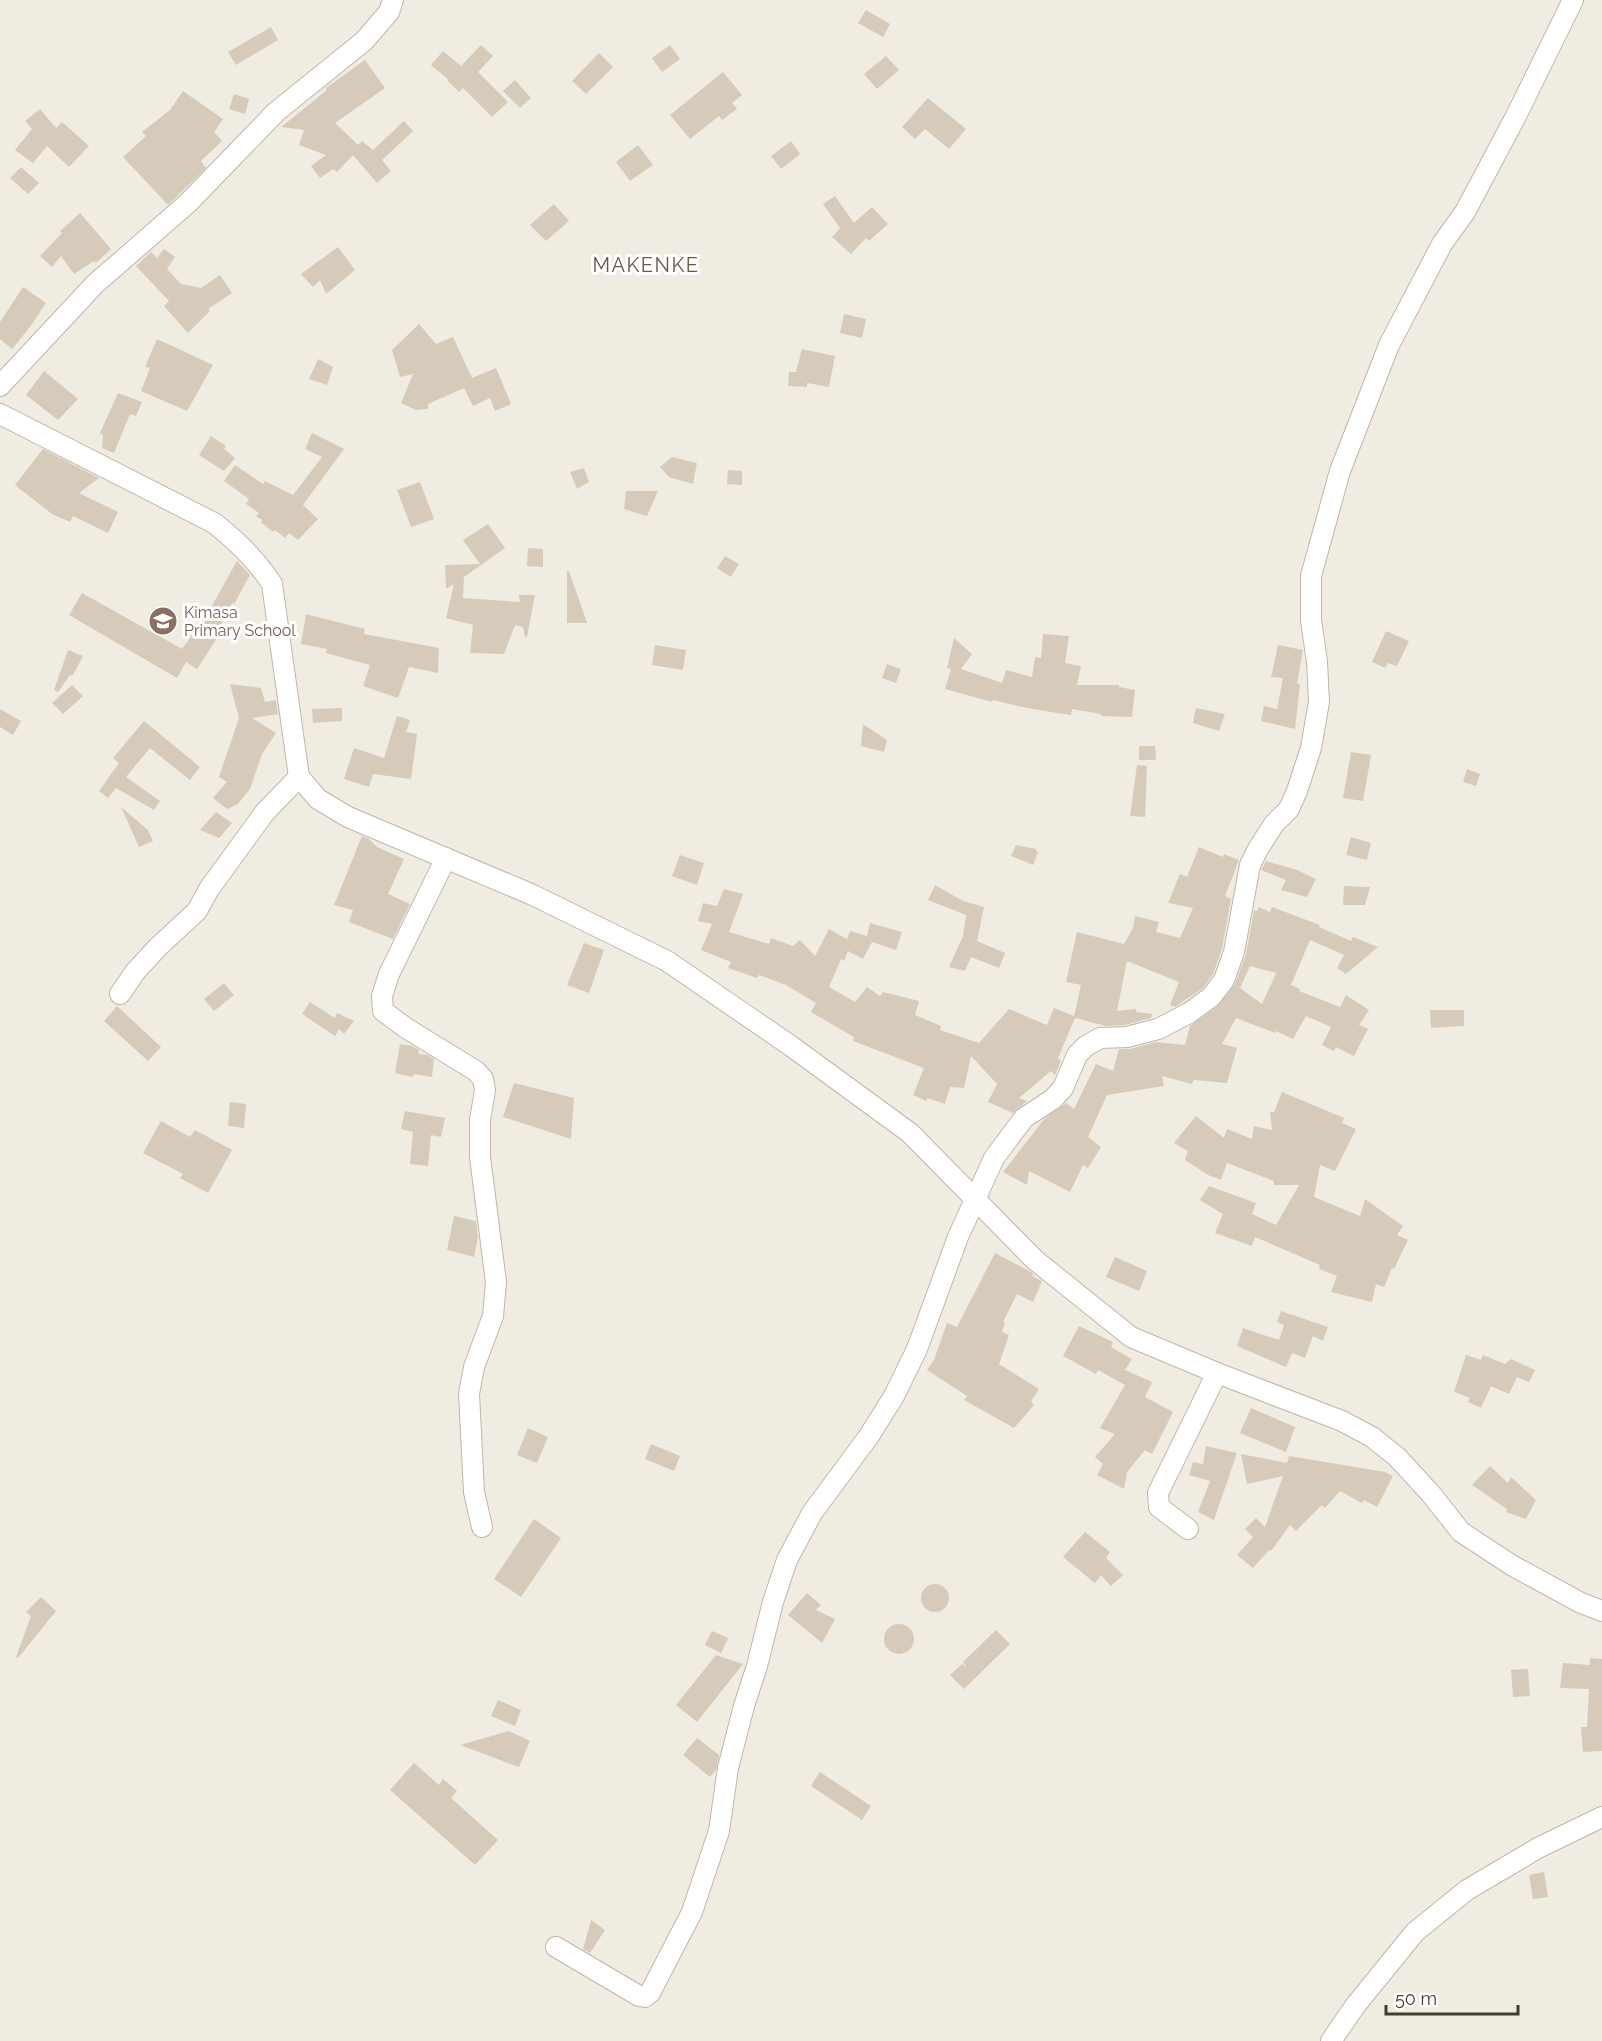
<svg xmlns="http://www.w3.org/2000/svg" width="1602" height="2041" font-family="Raleway,sans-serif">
<rect width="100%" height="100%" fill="#f1ece2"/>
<g fill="#d6cabb" fill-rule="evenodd">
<polygon points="866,10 890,24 883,37 858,23"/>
<polygon points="271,27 278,40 236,65 228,52"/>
<polygon points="481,45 493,56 478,72 508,102 492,117 463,88 459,92 447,80 448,79 431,65 443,51 461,66"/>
<polygon points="670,45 680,59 662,72 652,58"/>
<polygon points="599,53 613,67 586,94 572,81"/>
<polygon points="886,56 899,70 877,89 864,74"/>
<polygon points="365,60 385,88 335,123 358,145 362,141 373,150 404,121 413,131 382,160 391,171 377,183 353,155 337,172 333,169 320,178 311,166 326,155 299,145 304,130 281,127 327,90 326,88"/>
<polygon points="723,72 742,95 732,103 737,109 722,120 719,116 690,139 670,115"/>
<polygon points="515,80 531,98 520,108 503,91"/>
<polygon points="183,91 223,119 214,132 222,141 201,161 206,168 168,205 123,157 146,136 142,132 170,110"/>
<polygon points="234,94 249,99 245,114 229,109"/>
<polygon points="928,98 966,129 949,149 925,129 915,139 902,127"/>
<polygon points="40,109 56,128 62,122 89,146 69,167 47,146 33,163 15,150 32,129 25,121"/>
<polygon points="791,141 800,154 781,169 771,156"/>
<polygon points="638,145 653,165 630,181 616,162"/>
<polygon points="21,167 39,183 28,194 10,178"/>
<polygon points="835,196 854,223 872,207 888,224 869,241 866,238 851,254 832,237 840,228 823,204"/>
<polygon points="554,204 569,221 546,241 530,225"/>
<polygon points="80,213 111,249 96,263 94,261 74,274 61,256 52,267 40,256 62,233 60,231"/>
<polygon points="338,247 355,270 326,294 320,280 313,287 301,274"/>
<polygon points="164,249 175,257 167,269 181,284 201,288 220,275 232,293 208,309 210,311 188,333 164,306 169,301 136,266 151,252 157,258"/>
<polygon points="23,287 46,303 30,327 12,349 0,339 0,322"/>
<polygon points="844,314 866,319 862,338 840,333"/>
<polygon points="419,324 436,344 453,337 472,378 496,368 511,404 495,411 490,398 473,406 464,388 428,404 428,409 416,410 401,403 413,374 400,377 392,350"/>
<polygon points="157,339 213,365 187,411 141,391 150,368 145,367"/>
<polygon points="802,349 835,356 829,387 807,383 807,387 788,386 789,372 796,372"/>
<polygon points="318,359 333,367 327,385 309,379"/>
<polygon points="44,371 78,399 58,420 26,395"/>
<polygon points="118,393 142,402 136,416 130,414 114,453 102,448 103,435 100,433"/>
<polygon points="312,433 344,449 303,505 318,519 298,540 289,533 285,538 275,530 273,532 261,522 262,520 256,516 259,513 246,504 249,499 224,481 235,465 263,484 265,481 293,495 322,457 305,449"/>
<polygon points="211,436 226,446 224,449 235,458 224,471 199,455"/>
<polygon points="43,449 99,478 79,493 118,512 108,533 73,516 70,522 52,514 15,485"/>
<polygon points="672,457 697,463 693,484 669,477 660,467"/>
<polygon points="584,468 589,482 577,489 570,472"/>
<polygon points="728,470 742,471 742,485 727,484"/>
<polygon points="420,482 434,519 411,527 397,490"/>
<polygon points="626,491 658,491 647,516 624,509"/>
<polygon points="488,524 505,548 464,577 463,598 520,602 519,595 535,595 527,637 525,637 523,627 515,625 504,654 470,653 473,625 446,618 454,584 446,589 445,565 480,564 463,540"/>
<polygon points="528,548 543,549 543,567 527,566"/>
<polygon points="725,556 739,564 731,577 717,568"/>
<polygon points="237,561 250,575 234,604 232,603 220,627 223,629 197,669 186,662 177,678 69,615 82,593 182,649 209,611"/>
<polygon points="567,571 569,571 587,623 567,623"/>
<polygon points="306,614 365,629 364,634 439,648 438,673 409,667 398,698 363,686 370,665 326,653 327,649 301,644"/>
<polygon points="1386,631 1409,641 1397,666 1388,663 1385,668 1372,662"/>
<polygon points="1043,634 1069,636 1065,663 1081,666 1077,685 1119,685 1119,687 1135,690 1132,717 1101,716 1101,714 1072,709 1071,715 1057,713 1027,708 993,700 992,702 945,689 951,669 947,668 954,638 972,654 961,669 1002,683 1006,670 1032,677 1035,657 1041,658"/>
<polygon points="655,645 686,650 683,670 652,665"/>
<polygon points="1278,645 1303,650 1297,684 1300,684 1295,729 1261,721 1264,706 1277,709 1283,678 1271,677"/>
<polygon points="68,650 83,656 73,675 70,675 58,692 54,690"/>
<polygon points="887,664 901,669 896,683 882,678"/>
<polygon points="230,684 261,688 265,702 276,700 278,714 252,718 276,733 262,754 250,789 238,804 227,809 213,798 227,782 219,777 239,718"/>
<polygon points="72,685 83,696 63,714 52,703"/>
<polygon points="342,708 342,721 313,723 312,709"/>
<polygon points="1196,708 1225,714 1219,731 1193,723"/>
<polygon points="0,709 21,721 13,735 0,727"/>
<polygon points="397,716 410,720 406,732 417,734 411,779 373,774 369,787 344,779 354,748 384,758"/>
<polygon points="144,721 200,767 190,780 150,748 126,777 160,801 154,810 116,788 108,798 99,791 119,763 113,758"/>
<polygon points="863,724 887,740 884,752 861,746"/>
<polygon points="1139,746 1155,746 1156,760 1139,760"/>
<polygon points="1351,752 1371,755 1363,801 1343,798"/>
<polygon points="1137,765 1147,766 1145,817 1130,816"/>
<polygon points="1467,769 1480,774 1476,786 1463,782"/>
<polygon points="121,807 148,830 153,841 139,847"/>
<polygon points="216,812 232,823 219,838 200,830"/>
<polygon points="362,836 369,839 377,847 404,859 388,894 410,904 393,939 349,922 353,910 334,905"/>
<polygon points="1351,837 1371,843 1367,860 1346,855"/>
<polygon points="1016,845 1036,849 1036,851 1038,852 1033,865 1011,856"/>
<polygon points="1199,847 1223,857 1224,854 1239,860 1225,896 1231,899 1222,949 1213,974 1203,988 1175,1007 1170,1005 1179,982 1127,961 1117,1011 1136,1009 1136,1012 1152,1014 1151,1018 1125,1025 1106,1026 1075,1018 1058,1058 1061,1061 1055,1075 1051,1071 1019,1098 1027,1101 1013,1113 988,1102 997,1084 971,1056 964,1088 950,1087 945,1104 927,1098 926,1101 913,1095 924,1068 853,1041 854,1037 811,1012 816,1003 786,985 759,975 757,978 728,968 731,962 701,950 712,924 698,921 703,903 717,906 724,889 743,894 729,932 769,944 771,938 793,946 800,940 815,956 829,929 847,939 850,931 867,936 870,923 902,932 896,950 872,942 863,959 848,951 844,961 841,959 829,987 855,1002 867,987 880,996 883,992 919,1001 915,1015 941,1026 940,1030 979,1043 1009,1009 1047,1025 1054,1008 1074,1016 1081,985 1066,982 1077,932 1124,944 1133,928 1135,916 1159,922 1156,932 1180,938 1193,908 1168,903 1180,874 1187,877"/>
<polygon points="680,855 704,863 697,885 672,876"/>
<polygon points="1266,861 1297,870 1316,879 1307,897 1281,890 1286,880 1261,870"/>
<polygon points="935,885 963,901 984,907 977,941 1005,953 999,968 971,957 965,971 949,967 963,936 966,915 928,900"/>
<polygon points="1344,886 1370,887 1365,905 1343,905"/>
<path d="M1259,907L1270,912L1272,907L1320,925L1319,927L1351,941L1353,937L1378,947L1346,974L1337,968L1344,955L1310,940L1291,985L1300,989L1299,991L1340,1007L1346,995L1369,1010L1359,1025L1368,1029L1354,1056L1336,1047L1334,1051L1322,1045L1331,1027L1306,1016L1293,1039L1276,1031L1275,1033L1236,1018L1222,1044L1237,1048L1227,1083L1194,1080L1192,1084L1162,1076L1164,1086L1107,1095L1088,1137L1101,1147L1088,1168L1083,1165L1070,1192L1029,1171L1027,1185L1003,1172L1045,1118L1066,1103L1074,1109L1096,1064L1113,1071L1119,1049H1130L1156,1042L1185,1045L1190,1026L1218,1006L1235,984L1246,954L1254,910L1257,911ZM1250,966L1276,973L1262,1004L1240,988Z"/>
<polygon points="584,943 604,950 589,993 567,985"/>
<polygon points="224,983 234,995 214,1011 204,999"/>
<polygon points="310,1002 335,1018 337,1013 354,1021 344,1034 339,1029 335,1036 302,1014"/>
<polygon points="117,1006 161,1047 148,1061 104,1021"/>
<polygon points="1430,1010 1464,1010 1464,1026 1431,1028"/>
<polygon points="400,1044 412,1046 419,1050 418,1054 427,1055 434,1059 432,1077 414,1074 413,1077 395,1073"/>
<polygon points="514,1083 574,1098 571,1139 503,1117"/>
<polygon points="1282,1092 1344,1118 1342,1123 1356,1129 1335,1171 1320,1165 1314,1197 1360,1216 1365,1199 1403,1226 1397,1235 1408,1240 1394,1269 1392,1268 1384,1287 1376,1284 1372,1302 1331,1292 1337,1276 1319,1269 1320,1265 1255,1237 1252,1246 1215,1233 1223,1214 1200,1200 1209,1186 1256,1203 1252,1214 1276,1225 1299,1185 1274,1185 1274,1181 1227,1163 1221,1180 1208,1175 1185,1160 1188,1151 1174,1143 1196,1116 1224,1138 1227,1129 1252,1139 1254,1126 1272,1130 1270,1112 1274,1112"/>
<polygon points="230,1102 246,1104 244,1128 228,1126"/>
<polygon points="405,1111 445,1118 441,1137 431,1135 428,1166 410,1164 413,1132 401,1129"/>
<polygon points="161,1121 190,1137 195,1130 232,1150 208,1193 180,1178 183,1174 143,1153"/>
<polygon points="454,1216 476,1221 478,1237 474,1257 447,1250"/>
<polygon points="995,1253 1031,1272 1033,1274 1032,1276 1042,1281 1033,1302 1017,1294 1003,1322 1005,1323 1002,1332 1009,1335 999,1364 1039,1389 1031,1401 1034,1405 1014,1428 964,1400 967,1396 927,1370 934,1360 947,1323 957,1327"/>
<polygon points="1115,1257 1147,1271 1139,1291 1106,1277"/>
<polygon points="1281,1311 1328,1327 1323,1341 1313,1336 1305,1358 1292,1353 1286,1367 1237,1346 1243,1328 1279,1340 1284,1325 1277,1322"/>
<polygon points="1079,1326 1113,1342 1111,1347 1132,1359 1125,1370 1152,1382 1145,1397 1173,1412 1152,1454 1145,1450 1127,1472 1124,1489 1097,1475 1103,1464 1095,1457 1115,1434 1100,1428 1125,1385 1098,1370 1096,1374 1063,1356"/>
<polygon points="1466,1355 1481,1360 1483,1355 1505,1364 1511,1359 1535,1370 1529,1382 1517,1377 1509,1394 1491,1386 1481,1408 1468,1402 1470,1398 1454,1392"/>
<polygon points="1251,1408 1295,1427 1286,1452 1240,1433"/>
<polygon points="528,1428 548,1437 537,1463 517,1455"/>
<polygon points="651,1444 680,1456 674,1471 645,1459"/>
<polygon points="1206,1446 1237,1453 1214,1520 1198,1512 1210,1481 1189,1475 1193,1462 1203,1464"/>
<polygon points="1241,1454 1287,1463 1289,1456 1385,1472 1393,1476 1377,1507 1364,1500 1362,1503 1340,1491 1325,1508 1322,1505 1296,1531 1290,1525 1271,1551 1269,1550 1253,1568 1237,1555 1253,1537 1245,1529 1256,1518 1265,1527 1283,1476 1247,1484"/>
<polygon points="1490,1466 1508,1483 1511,1477 1536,1500 1526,1519 1506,1512 1507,1509 1472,1485"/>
<polygon points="534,1519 561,1538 521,1597 494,1579"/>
<polygon points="1085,1532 1110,1552 1106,1558 1123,1575 1111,1586 1101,1575 1095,1583 1063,1557"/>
<circle cx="935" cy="1598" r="14"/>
<polygon points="807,1593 821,1605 816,1610 835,1619 822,1643 788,1615"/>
<polygon points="41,1597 56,1611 18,1658 16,1657 31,1616 26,1612"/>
<circle cx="899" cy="1639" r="15"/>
<polygon points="996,1630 1010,1644 964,1689 950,1675 962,1664 967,1667 963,1662"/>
<polygon points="712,1631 728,1638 721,1653 705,1645"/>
<polygon points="716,1655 743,1664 697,1722 676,1705"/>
<polygon points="1590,1658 1602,1659 1602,1751 1583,1752 1581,1727 1587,1727 1589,1689 1560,1688 1563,1663 1590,1665"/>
<polygon points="1528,1669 1530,1696 1513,1697 1511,1670"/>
<polygon points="498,1700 521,1710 515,1726 491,1716"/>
<polygon points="509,1731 530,1741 519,1767 460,1745"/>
<polygon points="697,1738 719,1755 716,1770 710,1777 683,1755"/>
<polygon points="414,1763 439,1785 443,1779 457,1791 451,1798 498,1840 475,1865 390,1790"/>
<polygon points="820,1772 871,1806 862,1820 811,1786"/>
<polygon points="1544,1872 1548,1897 1533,1899 1529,1875"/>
<polygon points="591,1920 605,1930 590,1953 583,1949"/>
</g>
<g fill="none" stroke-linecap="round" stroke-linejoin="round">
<g stroke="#c0b6a8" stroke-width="22">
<g id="minor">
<polyline points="0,386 95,284 188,203 276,112 364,41 389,12 393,0"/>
<path d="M0,414L214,523C237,541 256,559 272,584L299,777L318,799L348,817L533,895L667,961L791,1046L910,1133L1035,1260L1131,1337L1217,1373L1342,1421L1372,1437L1397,1457L1431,1494L1461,1532L1513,1566L1581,1603L1602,1611"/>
<polyline points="446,858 389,974 382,996 383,1011 406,1028 476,1071 483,1079 485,1090 480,1120 480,1157 496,1282 493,1316 474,1367 469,1394 474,1492 482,1527"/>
<polyline points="120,994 135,972 158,947 197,911 209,889 265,812 299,777"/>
<polyline points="1188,1529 1159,1507 1158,1493 1217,1373"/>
<polyline points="556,1947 639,1996 645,1997 650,1993 692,1912 719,1831 728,1768 744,1706 757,1666 773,1602 787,1560 812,1513 869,1436 894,1396 917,1349 958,1237 994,1158 1024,1118 1053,1099 1063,1088 1077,1055 1086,1046 1100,1038 1127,1037 1158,1029 1189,1013 1211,997 1224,980 1234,952 1250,865 1258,849 1274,824 1289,809 1297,791 1311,748 1319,702 1317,662 1311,620 1311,576 1340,471 1389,345 1442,244 1465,212 1516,116 1573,0"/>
<polyline points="1331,2041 1355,2006 1415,1932 1467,1890 1538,1848 1602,1817"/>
</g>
</g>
<use href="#minor" stroke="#fff" stroke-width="20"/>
</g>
<defs>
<g id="school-disc" transform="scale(1.5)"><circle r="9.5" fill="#8d6e63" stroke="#fff"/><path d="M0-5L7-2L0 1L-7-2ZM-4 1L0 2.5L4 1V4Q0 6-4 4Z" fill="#fff"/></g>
</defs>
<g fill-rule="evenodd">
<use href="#school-disc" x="163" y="621"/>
</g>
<g text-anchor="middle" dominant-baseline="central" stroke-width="6" stroke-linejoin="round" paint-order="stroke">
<g font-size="16" fill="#785e54" stroke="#fff" text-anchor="start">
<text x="184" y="612">Kimasa<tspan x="184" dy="18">Primary School</tspan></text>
</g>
<g font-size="20" letter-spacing="1.5" fill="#66594a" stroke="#fff">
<text x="646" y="265">MAKENKE</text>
</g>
</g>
<path d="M1386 2005v9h132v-9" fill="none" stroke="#433c33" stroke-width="3"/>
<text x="1395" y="2005" font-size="18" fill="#433c33" stroke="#ffffff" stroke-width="4.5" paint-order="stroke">50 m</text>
</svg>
